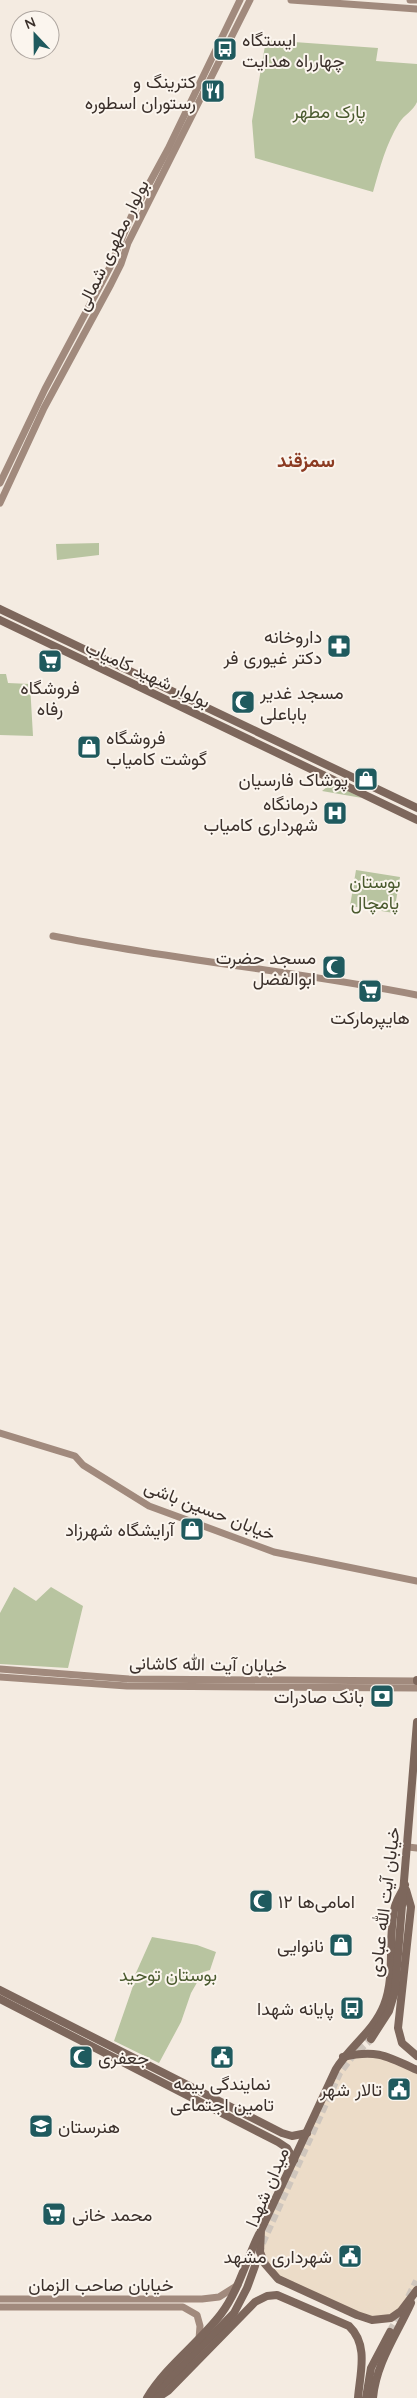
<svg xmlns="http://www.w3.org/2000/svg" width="417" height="2398" font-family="Quicksand,Vazirmatn,sans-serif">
<rect width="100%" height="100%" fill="#f4ebe1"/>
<g fill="#b8c4a0">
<path d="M266,40L378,48L376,61L417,64V102C413,111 404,115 399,123C386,144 380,167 373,192L255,158L252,121Z"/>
<polygon points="99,543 99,555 57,560 56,544"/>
<polygon points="0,674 6,674 8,683 30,684 33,736 0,735"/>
<polygon points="328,781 362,798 322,791 327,787"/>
<polygon points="356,870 400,877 394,913 350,906"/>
<polygon points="14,1587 36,1601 51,1587 83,1606 68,1668 0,1664 0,1613"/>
<polygon points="152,1937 197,1945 216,1952 210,1970 203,1972 191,1993 181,2022 159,2063 114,2041 133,1986 131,1984"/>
</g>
<polygon fill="#ecdcc8" points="364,2052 417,2070 417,2290 401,2311 372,2320 278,2279 265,2264 261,2230 343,2057"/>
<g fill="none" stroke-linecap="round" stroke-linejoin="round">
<g stroke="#cfc6bd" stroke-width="8" stroke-dasharray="8 4" stroke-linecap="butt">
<polyline points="255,2266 262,2243 339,2073 352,2056 371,2039"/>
<polyline points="409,2297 417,2281"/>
<polyline points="390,2332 403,2310"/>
</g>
<g stroke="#a18a7d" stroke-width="7">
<polyline points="291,0 417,9"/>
<polyline points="410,0 417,0"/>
<polyline points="0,483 45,389 110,267 131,217 168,149 240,0"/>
<polyline points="0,503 44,408 111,284 121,264 128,243 250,0"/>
<path d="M53,936C174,960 296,971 417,995"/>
<polyline points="0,1433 75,1456 83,1465 149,1506 274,1552 417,1581"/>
<polyline points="0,1669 129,1679 417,1681"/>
<polyline points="0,1677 127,1686 417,1688"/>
<polyline points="408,1847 417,1848"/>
<polyline points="0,2299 202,2299 219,2297 238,2285"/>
<polyline points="0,2307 183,2307 197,2315 200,2326 199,2339"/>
</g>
<g stroke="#7d675c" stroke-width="8">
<polyline points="0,609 417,808"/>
<polyline points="0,620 417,820"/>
<polyline points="417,1680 417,1681"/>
<path d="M405,1885C402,1892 397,1899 395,1906C387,1937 396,1975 384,2005C374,2031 350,2046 336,2069L261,2230L260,2252L265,2264L278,2279L357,2315L372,2320L391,2318L401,2311L417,2290"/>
<polyline points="406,1890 411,1907 398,2028 402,2043 417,2056"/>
<polyline points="0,1990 282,2133 292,2136 307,2133"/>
<polyline points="0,1999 278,2142 287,2148 294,2160"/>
<polyline points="371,2039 389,2011 395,1991 417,1722"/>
<path d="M343,2057C376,2049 387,2056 417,2070"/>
<polyline points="152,2397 234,2313 247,2288 255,2266"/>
<path d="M147,2398C166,2366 198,2344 221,2314C239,2290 246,2260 259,2234"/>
<path d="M157,2398L168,2391L255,2302L267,2296L277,2295L349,2326C369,2345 360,2373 358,2398"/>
<polyline points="366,2398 371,2368 390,2332"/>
<path d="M373,2398C376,2363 397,2334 411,2303"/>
</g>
</g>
<defs>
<g id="bus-square" transform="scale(1.25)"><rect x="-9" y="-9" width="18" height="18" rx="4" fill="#1f5a5e" stroke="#fbf5ee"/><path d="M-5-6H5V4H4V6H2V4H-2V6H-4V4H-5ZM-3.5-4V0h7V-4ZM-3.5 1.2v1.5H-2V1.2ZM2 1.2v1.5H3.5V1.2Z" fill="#fff"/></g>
<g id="restaurant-square" transform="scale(1.25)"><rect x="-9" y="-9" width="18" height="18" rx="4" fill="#1f5a5e" stroke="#fbf5ee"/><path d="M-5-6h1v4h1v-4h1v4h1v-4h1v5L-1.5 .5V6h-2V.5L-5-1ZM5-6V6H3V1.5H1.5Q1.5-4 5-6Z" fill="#fff"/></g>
<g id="pharmacy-square" transform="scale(1.25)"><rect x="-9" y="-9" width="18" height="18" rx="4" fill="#1f5a5e" stroke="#fbf5ee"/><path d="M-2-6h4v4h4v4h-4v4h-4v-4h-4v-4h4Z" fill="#fff"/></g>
<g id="supermarket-square" transform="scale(1.25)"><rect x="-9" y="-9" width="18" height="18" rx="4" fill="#1f5a5e" stroke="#fbf5ee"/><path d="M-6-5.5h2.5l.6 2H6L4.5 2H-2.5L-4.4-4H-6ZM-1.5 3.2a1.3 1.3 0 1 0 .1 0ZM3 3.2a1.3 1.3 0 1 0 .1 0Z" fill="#fff"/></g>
<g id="mosque-square" transform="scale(1.25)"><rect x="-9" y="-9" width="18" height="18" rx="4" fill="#1f5a5e" stroke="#fbf5ee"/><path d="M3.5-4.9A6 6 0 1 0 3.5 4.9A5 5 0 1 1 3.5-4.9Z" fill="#fff"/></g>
<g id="shop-square" transform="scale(1.25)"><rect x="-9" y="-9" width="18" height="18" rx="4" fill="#1f5a5e" stroke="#fbf5ee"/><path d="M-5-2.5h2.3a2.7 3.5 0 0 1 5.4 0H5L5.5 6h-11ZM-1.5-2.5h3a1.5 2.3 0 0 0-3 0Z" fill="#fff"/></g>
<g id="hospital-square" transform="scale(1.25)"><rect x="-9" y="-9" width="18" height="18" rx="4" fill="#1f5a5e" stroke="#fbf5ee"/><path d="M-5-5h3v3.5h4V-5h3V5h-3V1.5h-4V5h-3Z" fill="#fff"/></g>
<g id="bank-square" transform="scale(1.25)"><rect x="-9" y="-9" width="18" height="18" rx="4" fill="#1f5a5e" stroke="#fbf5ee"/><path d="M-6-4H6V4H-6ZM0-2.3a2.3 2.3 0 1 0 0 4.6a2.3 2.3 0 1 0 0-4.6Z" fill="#fff"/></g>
<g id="civic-square" transform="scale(1.25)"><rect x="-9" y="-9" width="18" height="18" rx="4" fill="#1f5a5e" stroke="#fbf5ee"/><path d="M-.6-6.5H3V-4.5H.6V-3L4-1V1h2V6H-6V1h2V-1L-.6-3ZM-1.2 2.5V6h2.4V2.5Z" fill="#fff"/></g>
<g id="school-square" transform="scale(1.25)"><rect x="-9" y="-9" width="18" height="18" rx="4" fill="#1f5a5e" stroke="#fbf5ee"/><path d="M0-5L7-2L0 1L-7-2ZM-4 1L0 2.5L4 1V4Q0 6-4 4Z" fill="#fff"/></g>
</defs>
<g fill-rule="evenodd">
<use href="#bus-square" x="225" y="49"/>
<use href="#restaurant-square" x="213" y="91"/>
<use href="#pharmacy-square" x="339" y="646"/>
<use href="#supermarket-square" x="50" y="661"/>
<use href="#mosque-square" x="243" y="702"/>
<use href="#shop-square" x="89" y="747"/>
<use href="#shop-square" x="366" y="779"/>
<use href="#hospital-square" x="335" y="813"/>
<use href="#mosque-square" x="334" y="967"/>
<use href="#supermarket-square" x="370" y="991"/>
<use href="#shop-square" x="192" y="1529"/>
<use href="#bank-square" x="382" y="1696"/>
<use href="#mosque-square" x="261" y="1901"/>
<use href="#shop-square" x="341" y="1945"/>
<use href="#bus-square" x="352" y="2008"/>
<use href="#mosque-square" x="81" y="2057"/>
<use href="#civic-square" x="222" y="2057"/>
<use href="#civic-square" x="399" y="2089"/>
<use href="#school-square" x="41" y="2126"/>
<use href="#supermarket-square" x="54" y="2214"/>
<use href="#civic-square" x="350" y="2256"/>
</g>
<g text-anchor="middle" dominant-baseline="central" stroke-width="4" stroke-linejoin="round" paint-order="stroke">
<g font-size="18" fill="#3b302b" stroke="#fbf5ee" text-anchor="end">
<text x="242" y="39" text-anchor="start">ایستگاه<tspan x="242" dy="21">چهارراه هدایت</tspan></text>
<text x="196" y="81">کترینگ و<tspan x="196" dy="21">رستوران اسطوره</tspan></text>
<text x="322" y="636">داروخانه<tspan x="322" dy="21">دکتر غیوری فر</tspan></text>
<text x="50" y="687" text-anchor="middle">فروشگاه<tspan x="50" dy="21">رفاه</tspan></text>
<text x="260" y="692" text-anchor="start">مسجد غدیر<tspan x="260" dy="21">باباعلی</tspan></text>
<text x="106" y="737" text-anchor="start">فروشگاه<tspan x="106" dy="21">گوشت کامیاب</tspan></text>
<text x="348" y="779">پوشاک فارسیان</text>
<text x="318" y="803">درمانگاه<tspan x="318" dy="21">شهرداری کامیاب</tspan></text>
<text x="316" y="957">مسجد حضرت<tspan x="316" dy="21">ابوالفضل</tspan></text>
<text x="370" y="1017" text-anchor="middle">هایپرمارکت</text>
<text x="174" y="1529">آرایشگاه شهرزاد</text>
<text x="364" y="1696">بانک صادرات</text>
<text x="278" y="1901" text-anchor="start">۱۲ امامی‌ها</text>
<text x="324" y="1945">نانوایی</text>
<text x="334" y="2008">پایانه شهدا</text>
<text x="98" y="2057" text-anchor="start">جعفری</text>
<text x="222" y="2083" text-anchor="middle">نمایندگی بیمه<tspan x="222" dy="21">تامین اجتماعی</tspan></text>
<text x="382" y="2089">تالار شهر</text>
<text x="58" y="2126" text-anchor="start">هنرستان</text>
<text x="72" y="2214" text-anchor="start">محمد خانی</text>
<text x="332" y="2256">شهرداری مشهد</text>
</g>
<g font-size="18" fill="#4a5a2e" stroke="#fbf5ee">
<text x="329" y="111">پارک مطهر</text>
<text x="375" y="881">بوستان<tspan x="375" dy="21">پامچال</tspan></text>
<text x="168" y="1974">بوستان توحید</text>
</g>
<g font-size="18" fill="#3b302b" stroke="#fbf5ee">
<text transform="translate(112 245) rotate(-64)">بولوار مطهری شمالی</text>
<text transform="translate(148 674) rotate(25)">بولوار شهید کامیاب</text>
<text transform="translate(210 1510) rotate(21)">خیابان حسین باشی</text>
<text transform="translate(208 1664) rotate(1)">خیابان آیت الله کاشانی</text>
<text transform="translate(384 1902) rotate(-83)">خیابان آیت الله عبادی</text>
<text transform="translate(267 2187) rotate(-67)">میدان شهدا</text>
<text x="101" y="2284">خیابان صاحب الزمان</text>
</g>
<g font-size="19" font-weight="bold" fill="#8c3b22" stroke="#fbf5ee">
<text x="306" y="460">سمزقند</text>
</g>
</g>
<g transform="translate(35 35) rotate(338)"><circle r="24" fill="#fbf5ee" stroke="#aea6a0"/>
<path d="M0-4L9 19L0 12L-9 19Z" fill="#1f5a5e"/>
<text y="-8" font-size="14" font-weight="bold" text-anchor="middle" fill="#3b302b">N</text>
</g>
</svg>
